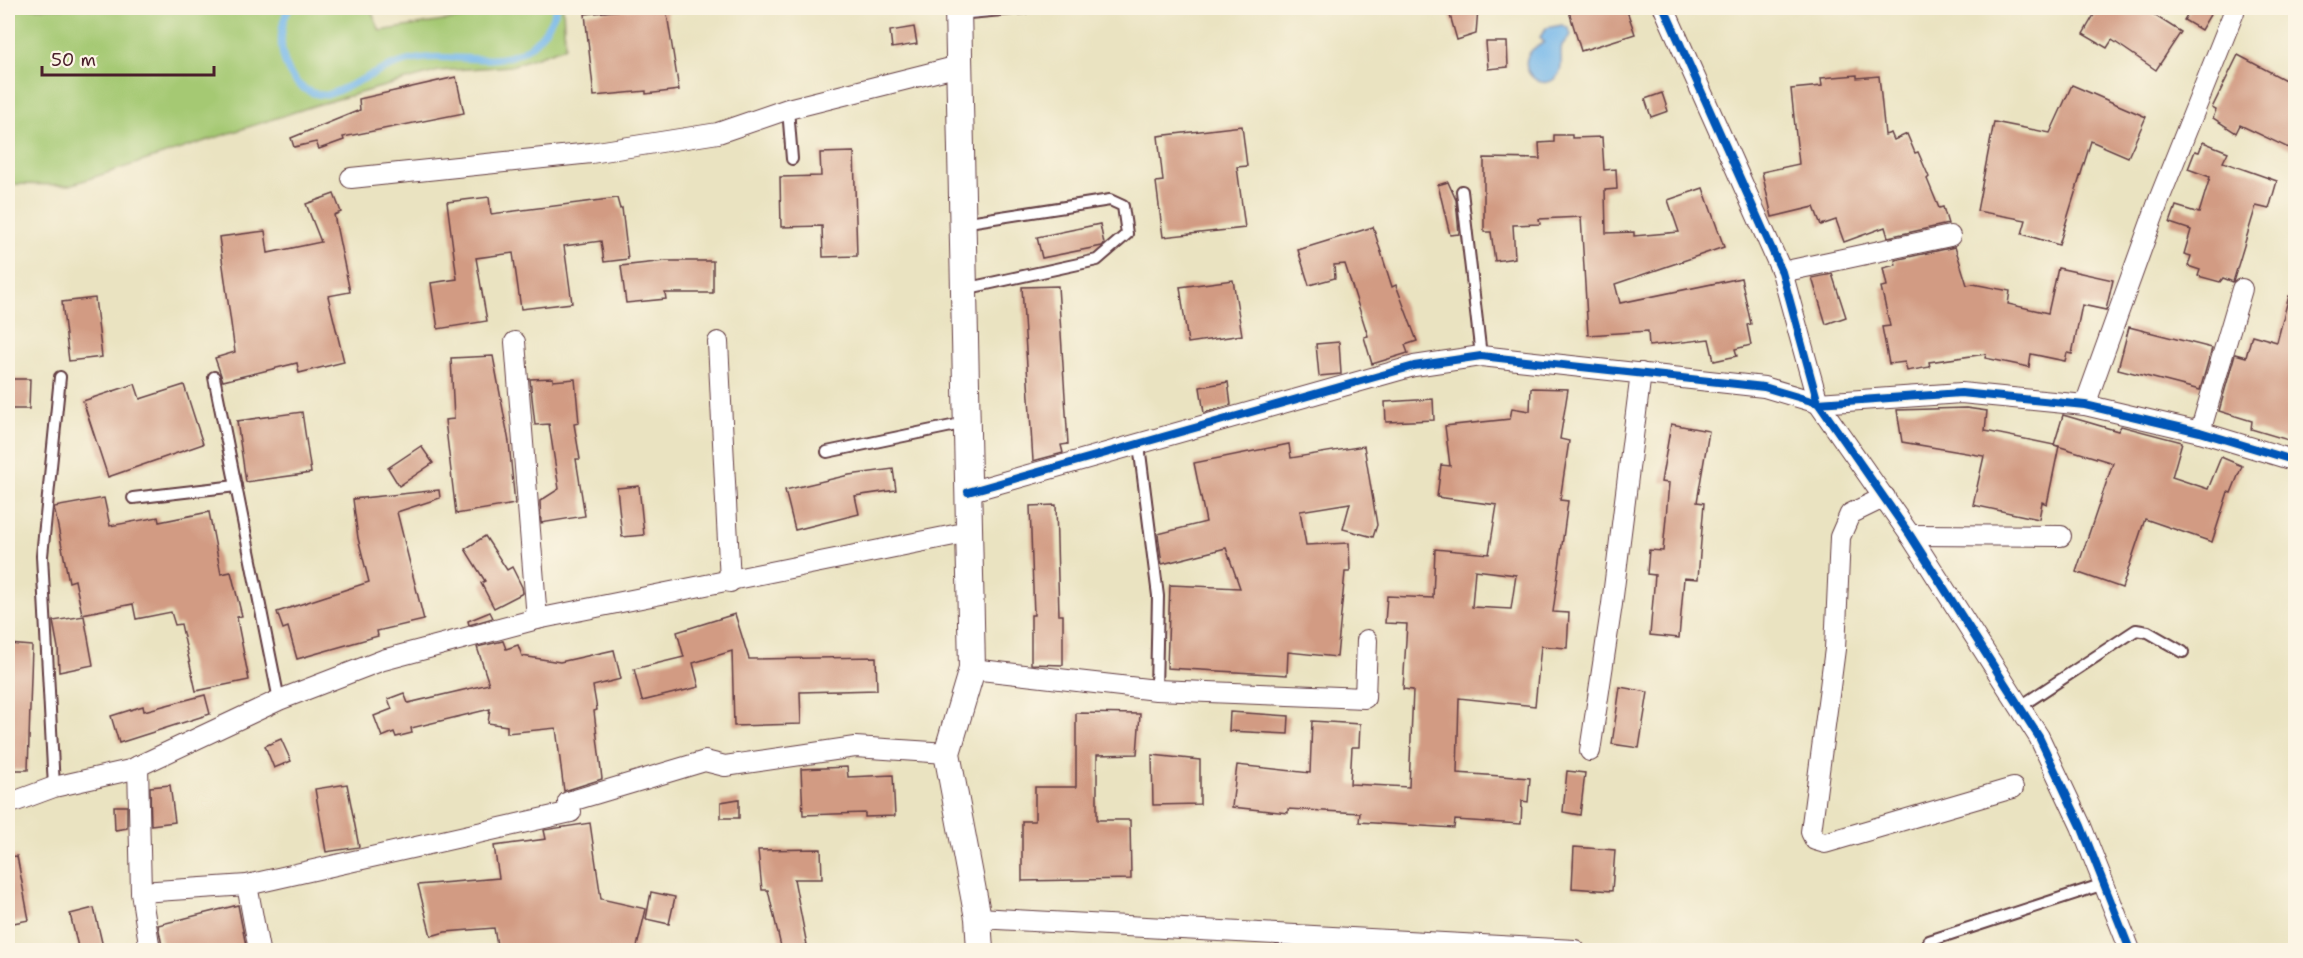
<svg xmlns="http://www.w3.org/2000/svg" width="2303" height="958" font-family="'Shantell Sans',sans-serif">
<rect width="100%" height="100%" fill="#fcf5e5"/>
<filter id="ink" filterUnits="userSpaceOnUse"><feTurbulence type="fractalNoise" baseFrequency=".0167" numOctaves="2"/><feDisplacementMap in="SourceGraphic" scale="12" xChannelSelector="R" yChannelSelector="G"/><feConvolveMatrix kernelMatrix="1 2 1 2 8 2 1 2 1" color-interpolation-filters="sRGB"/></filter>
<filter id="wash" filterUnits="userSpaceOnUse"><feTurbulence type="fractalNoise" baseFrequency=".008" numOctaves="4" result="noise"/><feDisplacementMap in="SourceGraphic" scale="24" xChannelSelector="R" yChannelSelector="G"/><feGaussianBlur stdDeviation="1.35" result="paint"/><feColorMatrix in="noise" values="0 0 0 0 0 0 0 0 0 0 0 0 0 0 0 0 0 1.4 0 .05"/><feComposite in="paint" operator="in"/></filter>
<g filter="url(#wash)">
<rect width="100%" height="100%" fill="#eae3c1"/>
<polygon fill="#a5c973" stroke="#78744f" stroke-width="1.5" points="8,8 370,8 380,31 525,8 563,8 565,47 511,66 439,71 313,106 70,185 8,184"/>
<path fill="#75b7ea" stroke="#606b8a" stroke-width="1.5" d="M1562,25L1569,29L1571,35L1562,45C1559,55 1564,64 1559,73C1546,97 1513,70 1532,50C1536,46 1540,46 1544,42L1540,37L1546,28Z"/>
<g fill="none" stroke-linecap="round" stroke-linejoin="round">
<path stroke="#75b7ea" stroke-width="7" d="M289,8C271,40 285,96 327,95C354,86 379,68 407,61C469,46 524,88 557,8"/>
</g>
<g id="blocks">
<g fill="#d29b83" fill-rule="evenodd">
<polygon points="643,8 666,8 679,90 646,94 646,91 594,96 585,14"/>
<polygon points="1448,8 1478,8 1476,34 1457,40"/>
<polygon points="1568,8 1626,8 1635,34 1581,51"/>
<polygon points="2098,8 2143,8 2181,32 2156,70 2112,40 2107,48 2083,34"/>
<polygon points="2191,8 2214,8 2201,30 2184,20"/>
<polygon points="914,27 917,44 892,48 890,31"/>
<polygon points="1486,42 1507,42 1508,67 1488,69"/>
<polygon points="2238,55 2295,85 2295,151 2240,125 2236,133 2213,118 2216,110 2212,108"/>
<polygon points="1857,75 1857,78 1879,76 1885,135 1891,133 1894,140 1907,134 1915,153 1918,152 1929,177 1927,179 1939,208 1943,207 1948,224 1888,237 1885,227 1844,242 1836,220 1821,225 1814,207 1772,217 1762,172 1799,164 1791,89 1822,86 1821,78"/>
<polygon points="456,77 464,113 343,137 344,140 319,149 316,142 294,147 291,138 360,110 359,99"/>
<polygon points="2072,85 2146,117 2128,157 2091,141 2059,245 2022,234 2026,220 1977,211 1994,122 2050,133"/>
<polygon points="1662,93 1668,111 1651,117 1645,99"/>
<polygon points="1242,126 1247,166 1237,167 1245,228 1163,237 1156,182 1163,181 1158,136"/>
<polygon points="1554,135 1572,135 1572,138 1602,137 1604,170 1616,169 1617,189 1605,190 1606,233 1634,232 1634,236 1679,232 1668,200 1703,188 1724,247 1615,284 1620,303 1741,278 1751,324 1747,325 1751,345 1735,349 1737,356 1714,361 1709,339 1649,346 1648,331 1588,335 1581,217 1539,219 1540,224 1513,225 1515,258 1495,261 1491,232 1484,232 1484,158 1540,159 1539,143 1554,142"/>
<polygon points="2203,142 2228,152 2223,162 2277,181 2269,209 2256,206 2233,282 2223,278 2220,282 2198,276 2200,270 2188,266 2191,256 2184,254 2191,230 2170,223 2176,206 2199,213 2210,177 2188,169 2195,151 2199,152"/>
<polygon points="854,152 857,256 823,257 822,226 781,227 780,177 821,176 820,153"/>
<polygon points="1448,182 1456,200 1459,234 1450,235 1438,185"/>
<polygon points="334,194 341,212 334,215 350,292 328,296 344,362 299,373 297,363 223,381 215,358 235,352 219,237 265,231 268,253 321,242 306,204"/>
<polygon points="489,197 491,214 617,198 620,209 622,208 628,259 604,262 601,241 564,246 572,303 521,309 513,253 476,258 487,321 438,329 431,283 457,279 447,202"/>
<polygon points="1100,224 1104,244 1102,246 1042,258 1037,237"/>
<polygon points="1373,227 1392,287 1396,285 1417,341 1405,345 1408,353 1372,364 1364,337 1368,336 1345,264 1334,265 1335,278 1309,285 1298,250"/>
<polygon points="1955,247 1967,285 1973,284 2010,291 2008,304 2048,313 2058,268 2113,280 2106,310 2082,305 2072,354 2067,353 2065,361 2031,354 2029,367 1985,358 1986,354 1929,362 1930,367 1907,371 1905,362 1889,364 1882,327 1890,326 1881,287 1887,286 1883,268 1896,265 1895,260"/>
<polygon points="666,261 713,261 713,293 665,293 666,299 626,303 621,266"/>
<polygon points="1832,274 1846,317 1826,324 1812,278"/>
<polygon points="1233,280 1242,335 1188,343 1180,287"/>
<polygon points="1058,286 1068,444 1061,445 1063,453 1033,461 1022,287"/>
<polygon points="2289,296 2295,296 2295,442 2251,429 2252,421 2219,411 2235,354 2246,357 2252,335 2277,342"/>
<polygon points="95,298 102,357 69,361 62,302"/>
<polygon points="2129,327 2212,348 2200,390 2118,369"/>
<polygon points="1339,342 1341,374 1319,376 1316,344"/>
<polygon points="493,356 509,442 515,504 456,514 445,420 454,419 451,358"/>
<polygon points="553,378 553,381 575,379 579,423 574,424 580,459 576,459 585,516 541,523 540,501 559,489 549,424 535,425 530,379"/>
<polygon points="8,379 30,379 29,409 8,409"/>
<polygon points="1228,382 1231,405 1204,413 1200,387"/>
<polygon points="135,384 140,399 184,385 203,444 108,477 83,401"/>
<path d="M1531,388L1568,389L1560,439L1569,441L1560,500L1568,501L1553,612L1569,613L1567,648L1541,646L1535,706L1459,698L1457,773L1530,778L1528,802L1522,801L1521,824L1455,820L1454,828L1359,822L1360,813L1288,809V813L1232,807L1237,765L1310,773L1312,721L1360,724L1359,747H1352L1350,784L1409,787L1413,690L1403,689L1407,624L1385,623L1387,596L1433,598L1435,549L1489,554L1497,505L1437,497L1441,465L1450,466L1445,426L1510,419L1512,408L1530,411ZM1475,570L1516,575L1511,609L1472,607Z"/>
<polygon points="1433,399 1434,420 1386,422 1385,402"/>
<polygon points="1966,408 1987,411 1985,431 2059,446 2047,504 2042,502 2039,519 1973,505 1984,456 1902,442 1897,410"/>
<polygon points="302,412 311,473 246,482 237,421"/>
<polygon points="2063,415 2118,431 2121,426 2182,442 2172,477 2208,489 2221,457 2242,466 2231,493 2228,492 2212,542 2145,519 2122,588 2076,572 2113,463 2054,445"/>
<polygon points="1671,424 1709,431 1697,502 1704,503 1698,579 1684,578 1679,638 1650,635 1655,575 1647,574 1649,550 1663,551 1669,483 1661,482"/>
<polygon points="1289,444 1291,458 1364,446 1377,525 1373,537 1343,529 1350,503 1300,511 1306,545 1349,543 1350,572 1345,572 1337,657 1288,652 1287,675 1167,668 1170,585 1240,588 1226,548 1162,564 1158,534 1206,522 1194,463"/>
<polygon points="421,446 433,463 399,486 388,468"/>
<polygon points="893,469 896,490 855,496 859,514 795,530 785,490 849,475"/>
<polygon points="639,486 644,535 622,537 617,488"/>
<polygon points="439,490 440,498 397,512 424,620 377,631 378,636 297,659 288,627 283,629 277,612 369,582 358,538 353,499"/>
<polygon points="104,498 110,526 158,517 159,522 209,512 221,574 231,572 242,616 237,617 238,624 249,680 196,691 181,624 175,625 171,612 136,619 133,604 82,614 75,580 69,582 54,507"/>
<polygon points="1056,505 1059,615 1063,615 1063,665 1031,664 1031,615 1034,615 1030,506"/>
<polygon points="485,536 507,570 512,567 522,587 523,593 494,608 481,583 485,581 465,549"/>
<polygon points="490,612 493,618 469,625 468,621"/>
<polygon points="735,614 749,659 876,657 877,690 800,692 801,724 734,726 732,651 693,663 699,687 642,701 634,669 684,657 677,632"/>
<polygon points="84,616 93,665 59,672 58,648 53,621"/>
<polygon points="503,641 506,649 518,645 522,656 560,662 614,650 621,679 593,686 597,710 594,711 602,779 564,791 556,728 507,733 507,726 488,723 490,709 411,728 412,733 396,737 394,732 382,737 374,716 392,709 388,699 404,693 408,703 489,684 477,647"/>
<polygon points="8,644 32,646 28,770 8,770"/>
<polygon points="1620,687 1648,692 1639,748 1612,744"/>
<polygon points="205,695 210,714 119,743 111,716 143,706 144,711"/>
<polygon points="1230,712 1289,716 1288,734 1229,731"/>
<polygon points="1076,713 1140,714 1137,754 1097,755 1097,820 1130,820 1131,879 1022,881 1022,821 1035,821 1035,787 1076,787"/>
<polygon points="281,739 291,761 274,768 265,746"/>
<polygon points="1152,755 1200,760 1200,804 1153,805"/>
<polygon points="847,767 848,777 893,775 895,816 865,817 865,813 803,815 801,769"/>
<polygon points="1567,771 1585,773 1580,815 1563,812"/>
<polygon points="347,784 359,847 326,852 315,789"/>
<polygon points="170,785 175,822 151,825 150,787"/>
<polygon points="739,799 739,818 721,818 721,802"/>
<polygon points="114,806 127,806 127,828 115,830"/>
<polygon points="590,823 601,899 646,909 636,951 498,951 494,928 445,932 431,936 418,885 499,878 494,846 546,839 544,830"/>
<polygon points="1574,847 1615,850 1612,891 1572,888"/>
<polygon points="821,849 822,879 794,879 807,945 804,945 805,951 782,951 768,890 762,890 758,850"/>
<polygon points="17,856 29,920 8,924 8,857"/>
<polygon points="651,892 675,897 669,924 646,919"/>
<polygon points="238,905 247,951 163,951 158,925"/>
<polygon points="94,908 103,947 79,951 70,914"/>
</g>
</g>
</g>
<g filter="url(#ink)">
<use href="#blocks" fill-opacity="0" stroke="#623c42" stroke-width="1.5"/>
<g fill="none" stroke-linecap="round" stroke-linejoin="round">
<g stroke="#623c42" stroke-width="14">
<g id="service">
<polyline points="958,14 1024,8"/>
<polyline points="788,109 792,159"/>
<polyline points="1462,191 1481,356"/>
<polyline points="962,223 1110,200 1123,206 1127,234 1097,260 964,289"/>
<polyline points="214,377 279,700"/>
<polyline points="1139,445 1158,596 1156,690"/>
<polyline points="827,452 966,423"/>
<polyline points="133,498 236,486"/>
<polyline points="2021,706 2136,630 2148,632 2183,652"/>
<polyline points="54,787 42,556 60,377"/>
<polyline points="1929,941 2104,884"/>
</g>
</g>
<g stroke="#623c42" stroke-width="22">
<g id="minor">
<polyline points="1664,8 1782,272 1818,403 1910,535 2039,737 2081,826 2130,950"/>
<polyline points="351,178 591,153 718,133 788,109 959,66"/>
<polyline points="1782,272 1950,236"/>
<polyline points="515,342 537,619"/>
<polyline points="718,342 730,582"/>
<polyline points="2085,405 2160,197 2234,12"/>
<polyline points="2200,432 2242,289"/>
<polyline points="968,492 1414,366 1481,356 1764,387 1818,403 1961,393 2085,405 2200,432 2296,461"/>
<polyline points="1885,497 1850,514 1840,537 1835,649 1811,832 1815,840 1825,843 2013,788"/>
<polyline points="1910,535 2061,536"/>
<polyline points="972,669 1156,690 1365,698 1367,640"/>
<polyline points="1590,751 1612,604 1641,373"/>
<polyline points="138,766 141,892 150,950"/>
<polyline points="8,804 54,787 130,770 279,700 383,660 537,619 969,532"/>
<polyline points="247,885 259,950"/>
<polyline points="141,892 247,885 571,812 568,802 705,761 725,766 855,747 947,753"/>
<polyline points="978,918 1575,950"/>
</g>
</g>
<g stroke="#623c42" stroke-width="28">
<polyline id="tertiary" points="958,8 972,669 947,753 978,918 980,950"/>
</g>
<use href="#service" stroke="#fff" stroke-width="10"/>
<use href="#minor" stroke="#fff" stroke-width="20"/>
<use href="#tertiary" stroke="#fff" stroke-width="26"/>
<g stroke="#fcf5e5" stroke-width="11">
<g id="cycleway">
<polyline points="1664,8 1782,272 1818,403 1910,535 2039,737 2081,826 2130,950"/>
<polyline points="968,492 1414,366 1481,356 1764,387 1818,403 1961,393 2085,405 2200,432 2296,461"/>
</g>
</g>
<use href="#cycleway" stroke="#0057b8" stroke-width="8"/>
</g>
</g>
<rect width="2303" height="958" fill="none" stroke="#fcf5e5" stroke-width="30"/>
<path d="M42 66v9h172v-9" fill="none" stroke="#4a1f2b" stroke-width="3"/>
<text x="51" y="66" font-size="18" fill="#4a1f2b" stroke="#fcf5e5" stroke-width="4.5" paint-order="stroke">50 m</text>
</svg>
